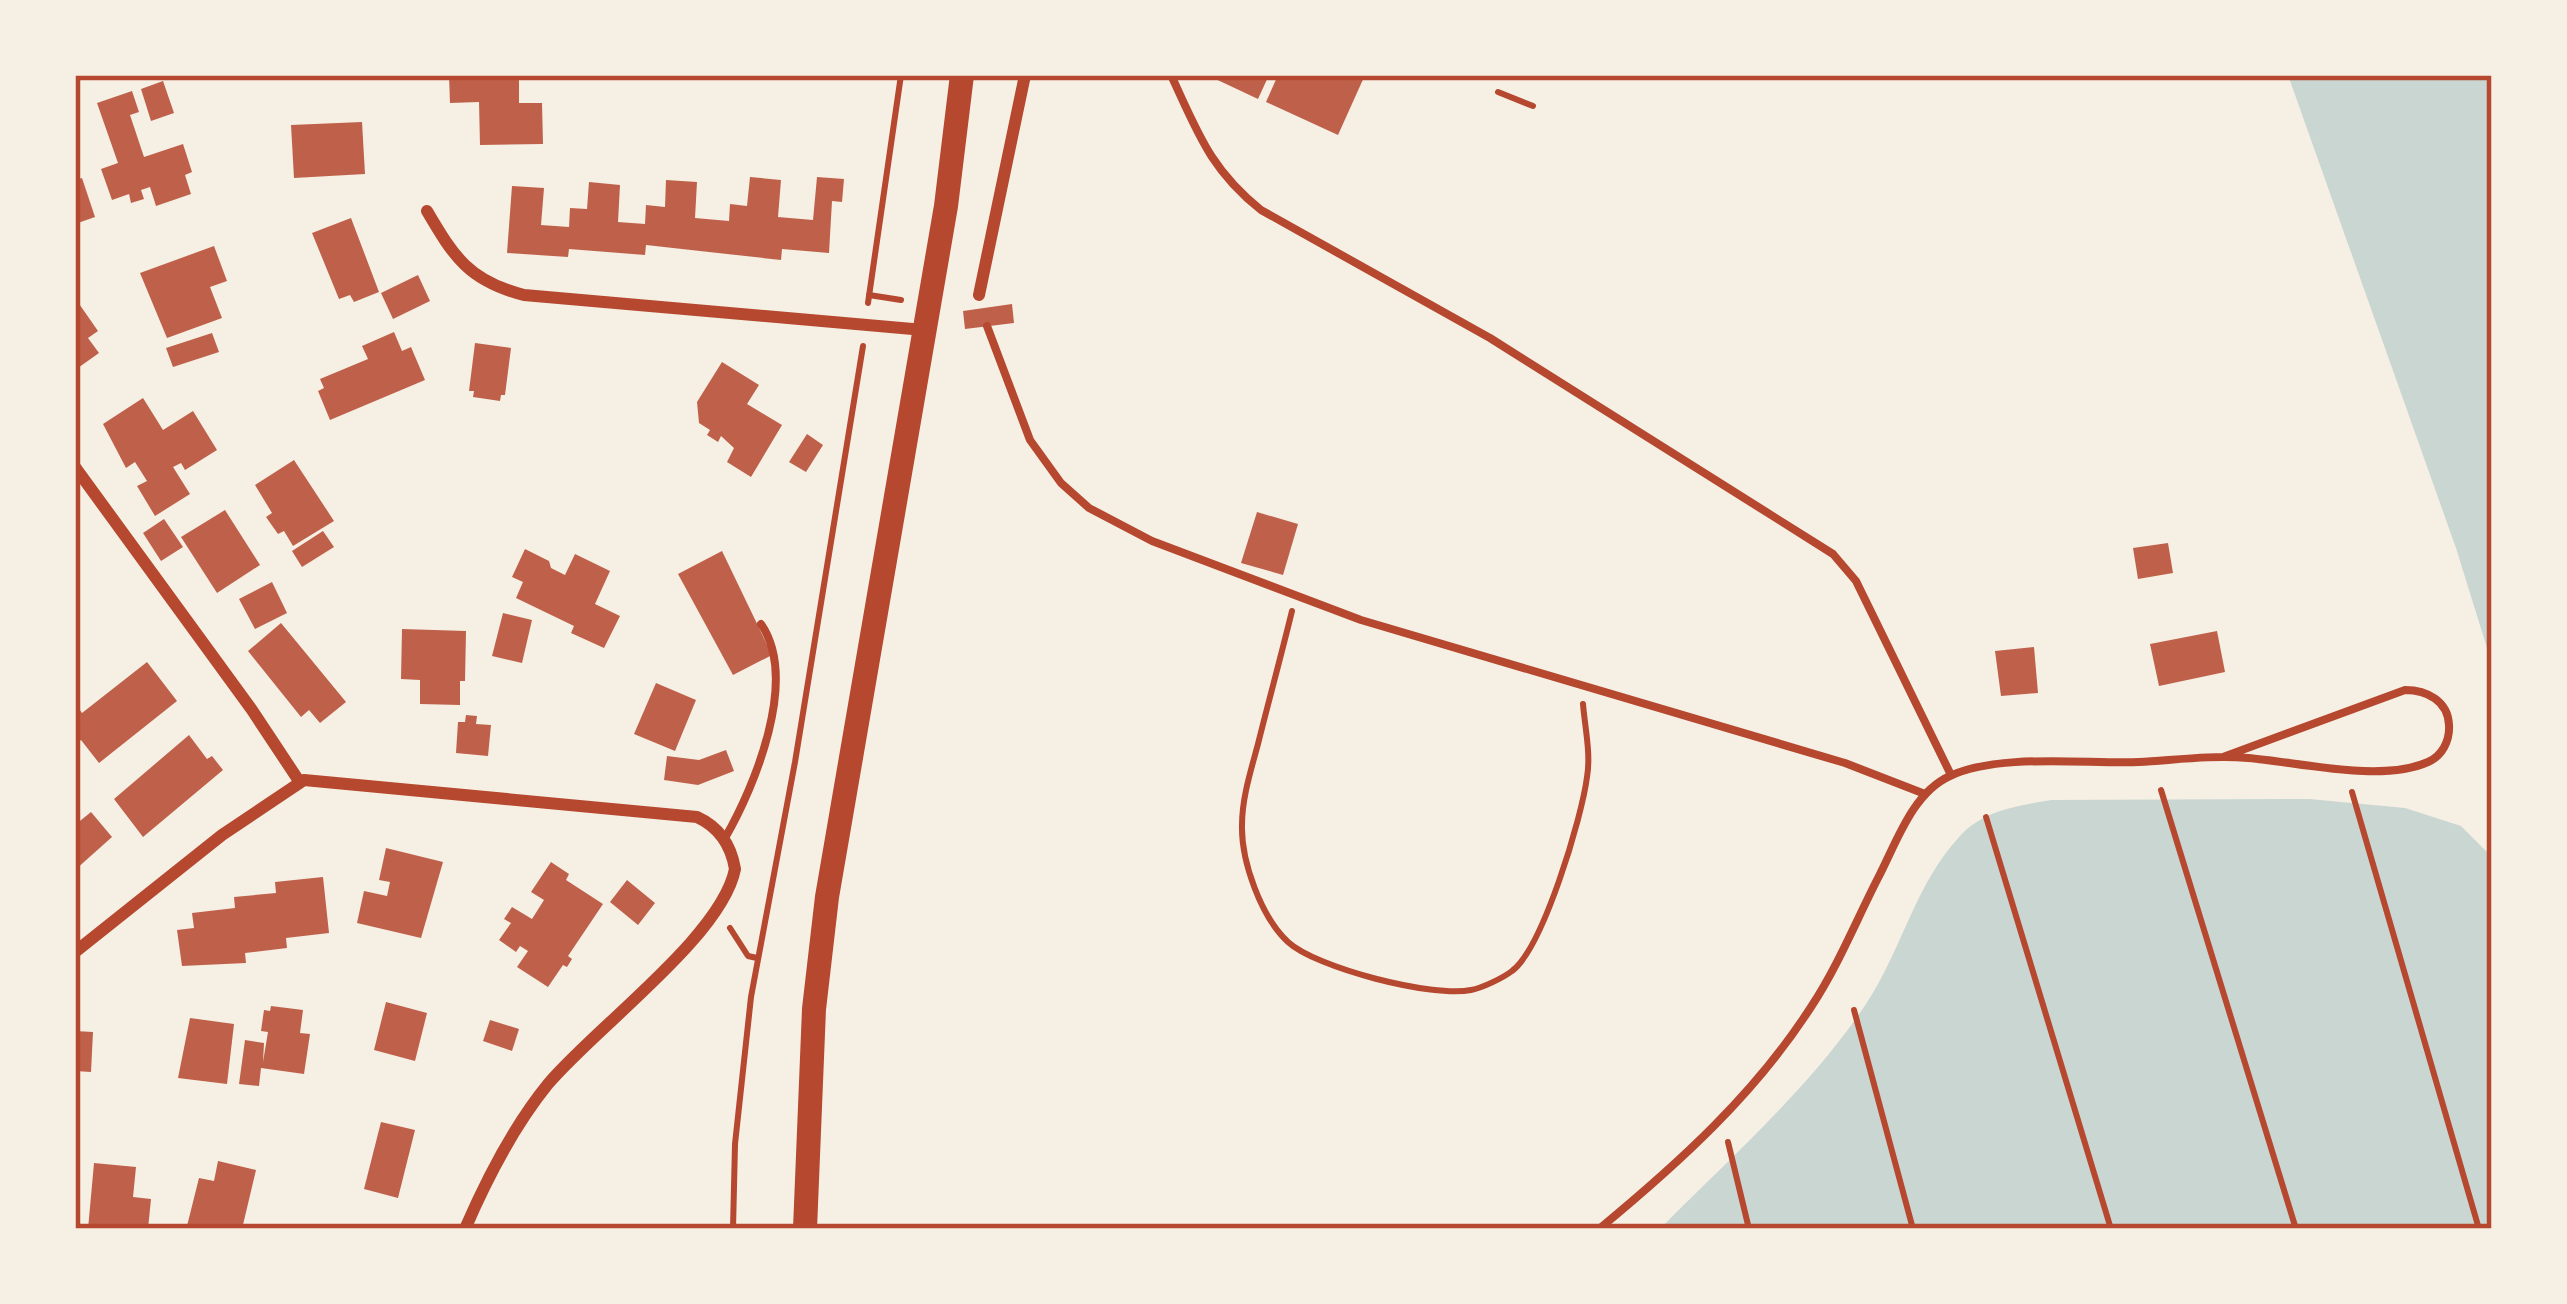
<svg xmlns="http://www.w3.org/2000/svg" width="2567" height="1304" font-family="Manrope,sans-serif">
<rect width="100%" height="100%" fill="#f6efe4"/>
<g fill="#c9d6d2">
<polygon points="2288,75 2492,75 2492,664 2456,548"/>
<path d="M2309,799L2405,808L2461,826L2492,857V1229H1660C1730,1158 1810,1088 1866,1004C1902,950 1915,884 1960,836C1983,810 2020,805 2052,800Z"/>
</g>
<g fill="#bf614a">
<polygon points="449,75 519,75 519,103 542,103 543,144 480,145 479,102 450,103"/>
<polygon points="1207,75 1269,75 1258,99"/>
<polygon points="1278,75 1365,75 1338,135 1266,102"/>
<polygon points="163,81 174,113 151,121 141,89"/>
<polygon points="132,91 139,112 130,115 144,157 183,144 192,172 185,175 191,194 156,206 150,187 141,190 144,199 131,203 129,194 112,200 101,169 118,163 97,103"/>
<polygon points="362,122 365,174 294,178 291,125"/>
<polygon points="750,177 781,180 778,217 813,220 817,177 844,179 842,202 832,201 829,253 782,249 781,260 646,245 645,255 569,249 568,257 507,253 512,186 544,188 541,225 569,227 570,208 587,209 589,182 620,185 618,222 645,224 646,205 665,207 666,180 697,182 695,218 729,221 730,204 747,206"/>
<polygon points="82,178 95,217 75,224 75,180"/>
<polygon points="351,218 379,292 354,302 350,295 339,299 312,233"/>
<polygon points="214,246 227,281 210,287 222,318 167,338 140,273"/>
<polygon points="418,275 430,301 393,319 381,293"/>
<polygon points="75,298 98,331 88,338 99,353 75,370"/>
<polygon points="1012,304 1014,323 965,329 963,311"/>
<polygon points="394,332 402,351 411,347 425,380 330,420 318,391 324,388 320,379 368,359 362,346"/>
<polygon points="212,333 219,352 173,367 166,348"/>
<polygon points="475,343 511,348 505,395 501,395 500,401 473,397 474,391 469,391"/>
<polygon points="722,362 759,385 747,404 782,425 751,477 727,462 734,448 721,436 718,442 707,435 710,430 699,423 697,402"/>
<polygon points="143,398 163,430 193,411 217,450 185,470 181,463 173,467 190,494 155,516 137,486 147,481 135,462 126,468 103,424"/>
<polygon points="807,434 823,445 806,472 789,462"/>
<polygon points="294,460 334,521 293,546 284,531 278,534 266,517 272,513 255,485"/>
<polygon points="225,510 260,565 217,593 181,537"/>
<polygon points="1257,512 1298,524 1283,575 1241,563"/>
<polygon points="164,519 183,547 161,561 143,533"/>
<polygon points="323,531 334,547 302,567 292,551"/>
<polygon points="2168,543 2173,573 2138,579 2133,548"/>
<polygon points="525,549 549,561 551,568 565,575 575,554 610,571 595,604 620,616 604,648 571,633 574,626 516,598 523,582 512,577"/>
<polygon points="722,551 772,655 733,675 678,574"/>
<polygon points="272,582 287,613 255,629 239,599"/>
<polygon points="503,613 532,620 522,663 492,656"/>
<polygon points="281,623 346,702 320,723 309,710 301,717 248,651"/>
<polygon points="402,629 466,631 465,681 460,681 460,705 420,704 420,680 401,679"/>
<polygon points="2217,631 2225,672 2159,686 2150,644"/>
<polygon points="2034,647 2038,693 2001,696 1995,651"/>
<polygon points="147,662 177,701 99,763 81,740 75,744 75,703 82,713"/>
<polygon points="656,683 696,700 675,751 634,734"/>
<polygon points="466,715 477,716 476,724 491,725 488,756 456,753 458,722 465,722"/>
<polygon points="189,735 207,759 212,756 223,770 143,837 114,799"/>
<polygon points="726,750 734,771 698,785 664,780 667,756 699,760"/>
<polygon points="91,812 112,837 75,870 75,825"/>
<polygon points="386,848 443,862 421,938 357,923 364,891 387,896 390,882 379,880"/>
<polygon points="551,862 569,874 566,880 603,904 568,956 572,959 567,967 563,965 548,987 517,967 528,951 520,946 516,952 499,940 511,923 504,919 512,907 532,919 544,900 531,892"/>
<polygon points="323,877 329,933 286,938 287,948 245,953 246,963 182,966 177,930 194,928 192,913 235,908 234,897 276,893 275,882"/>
<polygon points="627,880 655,903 638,925 610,902"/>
<polygon points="386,1002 427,1013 415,1061 374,1050"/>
<polygon points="271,1006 303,1010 300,1033 310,1034 304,1074 261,1068 259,1086 239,1084 245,1040 264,1043 263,1062 268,1032 261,1031 264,1010 270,1011"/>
<polygon points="190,1018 234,1024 227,1084 178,1078"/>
<polygon points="490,1020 519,1029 512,1051 483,1041"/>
<polygon points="75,1031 93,1032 91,1072 75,1071"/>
<polygon points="381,1122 415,1130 398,1198 364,1189"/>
<polygon points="218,1161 256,1170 242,1229 187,1226 199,1178 214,1181"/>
<polygon points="94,1163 136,1167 133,1197 151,1199 148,1229 88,1229"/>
</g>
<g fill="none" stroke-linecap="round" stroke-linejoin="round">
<g stroke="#b5482f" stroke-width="6">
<polyline points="1498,92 1533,106"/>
<polyline points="869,295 901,300"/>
<polyline points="868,303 901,75"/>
<path d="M1292,611C1281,656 1269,700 1258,744C1251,770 1242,798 1242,825C1241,861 1261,917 1288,942C1316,968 1433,998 1471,990C1482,988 1503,978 1512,971C1543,948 1582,817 1587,777C1591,754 1585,728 1583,704"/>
<polyline points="2161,790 2296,1229"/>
<polyline points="2352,792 2479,1229"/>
<polyline points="1986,817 2111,1229"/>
<polyline points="730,928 748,956 757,958"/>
<polyline points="1854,1010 1913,1229"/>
<polyline points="1728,1142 1749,1229"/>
<polyline points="733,1229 735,1144 751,997 795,762 863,346"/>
</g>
<g stroke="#b5482f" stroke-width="8">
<path d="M1171,75C1198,133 1210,169 1261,210L1490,338L1833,554L1856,581L1951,775"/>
<polyline points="987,326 1030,440 1061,483 1089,508 1152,541 1361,620 1845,763 1925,794"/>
<path d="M725,838C755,786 799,679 761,624"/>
<path d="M1599,1229C1679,1163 1755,1094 1811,1007C1838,966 1856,921 1878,878C1896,844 1912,793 1950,776C1999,753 2085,764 2139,762C2175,760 2211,755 2248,758C2298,762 2381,783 2428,762C2442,756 2450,741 2449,725C2448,701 2427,690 2405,690L2223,757"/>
</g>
<g stroke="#b5482f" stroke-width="12">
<path d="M427,211C454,257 469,281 524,295L924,330"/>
<polyline points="979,295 1025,75"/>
<polyline points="75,467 252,710 299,781"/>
<path d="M75,952L222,835L304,780L697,817C719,827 731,845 735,869C722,936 596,1027 548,1084C513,1127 487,1178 465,1229"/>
</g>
<polyline stroke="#b5482f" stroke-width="24" points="805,1229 814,1009 827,897 946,206 962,75"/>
</g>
<rect width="2567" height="1304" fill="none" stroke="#f6efe4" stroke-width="156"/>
<rect x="78" y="78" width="2411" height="1148" fill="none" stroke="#b5482f" stroke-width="4.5"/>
</svg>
